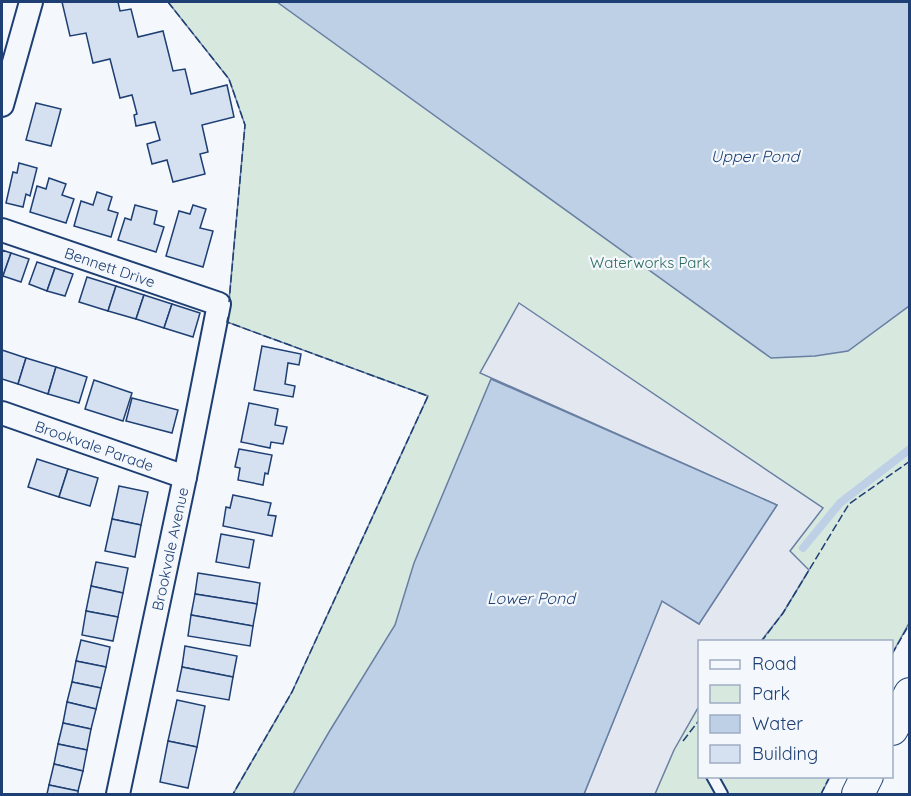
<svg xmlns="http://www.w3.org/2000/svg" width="911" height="796" font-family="Quicksand,sans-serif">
<rect width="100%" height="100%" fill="#f4f7fb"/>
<polygon fill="#d7e8df" stroke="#687fa3" stroke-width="1.5" points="168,2 909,2 909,623 892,654 892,642 700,642 700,776 830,777 821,794 233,794 292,692 428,396 227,322 245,125 229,79"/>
<polygon fill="#e3e8f0" stroke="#687fa3" stroke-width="1.5" points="519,303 823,508 790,551 809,570 783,613 761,641 700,642 699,706 674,750 655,794 584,794 662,600 699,624 777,505 480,373"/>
<g fill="#bed0e5" stroke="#687fa3" stroke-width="1.5">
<polygon points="277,2 909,2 909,306 848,351 815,356 771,358"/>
<polygon points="491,379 777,505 699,624 662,601 584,794 293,794 329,732 395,625 414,563"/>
</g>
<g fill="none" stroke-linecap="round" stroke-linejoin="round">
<polyline stroke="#bed0e5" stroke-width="8" points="803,548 840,503 910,449"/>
</g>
<g fill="#d5e0f0" stroke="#1d3f73" stroke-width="1.5">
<polygon points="62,2 118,2 120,11 131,9 138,37 163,31 173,71 185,69 191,94 227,85 234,117 202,125 208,152 200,154 205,174 173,182 167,160 152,164 147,144 160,140 155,122 136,126 134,115 137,114 132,95 120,98 110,59 93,63 86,33 70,36"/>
<polygon points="36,103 61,109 51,146 26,140"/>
<polygon points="19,163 37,168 30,196 26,194 23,207 6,203 13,172 17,173"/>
<polygon points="49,178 66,184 62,195 74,199 66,223 30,212 37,186 46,189"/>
<polygon points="97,192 112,197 108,210 118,213 111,237 74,226 81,201 93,205"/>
<polygon points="135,205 157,211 154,224 164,227 156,252 118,240 125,218 131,220"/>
<polygon points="193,205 206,209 200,228 213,231 203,267 166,256 179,211 190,214"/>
<polygon points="2,250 11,253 3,276 2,275"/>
<polygon points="11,253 29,259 21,282 3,276"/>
<polygon points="37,262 55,268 47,291 29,284"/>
<polygon points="55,268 73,274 65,296 47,291"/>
<polygon points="87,277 116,286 108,311 79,302"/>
<polygon points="116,286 144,295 136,319 108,311"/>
<polygon points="144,295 172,304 164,328 136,319"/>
<polygon points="172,304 200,313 193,337 164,328"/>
<polygon points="262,346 301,354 299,365 288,363 285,384 295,386 293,397 254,390"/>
<polygon points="2,350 26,358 18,384 2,379"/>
<polygon points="26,358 56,367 48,394 18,384"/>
<polygon points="56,367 87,377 79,403 48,394"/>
<polygon points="94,380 132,393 123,421 85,409"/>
<polygon points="132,398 178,410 172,433 126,421"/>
<polygon points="249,403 278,409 275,425 287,427 283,444 271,442 270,448 241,442"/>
<polygon points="239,449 272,455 268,474 265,473 263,485 238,480 240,468 235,467"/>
<polygon points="37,459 68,469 59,497 28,487"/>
<polygon points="68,469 98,478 90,506 59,497"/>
<polygon points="119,486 148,492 141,525 112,519"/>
<polygon points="233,495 271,503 268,515 276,516 272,536 223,526 226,507 230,508"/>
<polygon points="112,519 141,525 135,557 105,551"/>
<polygon points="221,534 254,540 249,568 216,562"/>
<polygon points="96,562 128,568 123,593 91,586"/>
<polygon points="198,573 260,583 257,604 195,594"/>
<polygon points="91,586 123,593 118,617 86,611"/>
<polygon points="195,594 257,604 253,626 191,615"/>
<polygon points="86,611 118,617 113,641 82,635"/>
<polygon points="191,615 253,626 250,646 188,636"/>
<polygon points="81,640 110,647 106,667 76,661"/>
<polygon points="185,646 237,656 233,677 182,667"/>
<polygon points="76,661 106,667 101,688 72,682"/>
<polygon points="182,667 233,677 229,700 177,691"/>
<polygon points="72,682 101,688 96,709 67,702"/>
<polygon points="177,700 205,706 197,747 168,741"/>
<polygon points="67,702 96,709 91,729 63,723"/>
<polygon points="63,723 91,729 87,750 58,744"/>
<polygon points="168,741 197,747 188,788 160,782"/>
<polygon points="58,744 87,750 83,771 54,764"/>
<polygon points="54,764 83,771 78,791 49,785"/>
<polygon points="49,785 78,791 78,794 47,794"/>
</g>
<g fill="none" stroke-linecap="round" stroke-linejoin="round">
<g stroke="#1d3f73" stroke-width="14">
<polyline id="service" points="712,776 722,794"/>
</g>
<g stroke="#1d3f73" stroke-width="26">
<g id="minor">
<polyline points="2,105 31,2"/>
<path id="s1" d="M2,230L219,304L185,477L118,794"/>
<path id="s2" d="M2,413L185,477"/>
</g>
</g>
<g stroke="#1d3f73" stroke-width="34">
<g id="secondary">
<polyline points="892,729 910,694"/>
<polyline points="858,794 867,776"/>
</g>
</g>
<use href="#service" stroke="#f4f7fb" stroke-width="10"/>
<use href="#minor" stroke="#f4f7fb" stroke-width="22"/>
<use href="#secondary" stroke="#f4f7fb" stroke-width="32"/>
<g stroke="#1d3f73" stroke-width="1.5" stroke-dasharray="8 3" stroke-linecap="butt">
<polyline points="168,2 229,79 245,125 229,302"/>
<polyline points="228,317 227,322 428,396 292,692 233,794"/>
<polyline points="761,642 783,613 849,504 910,461"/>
<polyline points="892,654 910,623"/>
<polyline points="683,741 700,719"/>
<polyline points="821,794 830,776"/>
</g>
</g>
<g text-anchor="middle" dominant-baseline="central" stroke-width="4.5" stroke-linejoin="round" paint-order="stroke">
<g font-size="15" fill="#2c6c60" stroke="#f4f7fb">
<text x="650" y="262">Waterworks Park</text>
</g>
<g font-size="15" fill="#1d3f73" stroke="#f4f7fb">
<text stroke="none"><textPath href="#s1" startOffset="114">Bennett Drive</textPath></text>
<text stroke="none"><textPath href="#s2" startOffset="98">Brookvale Parade</textPath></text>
<text transform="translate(170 549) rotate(-78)">Brookvale Avenue</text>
</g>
<g font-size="16" font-style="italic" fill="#1d3f73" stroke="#f4f7fb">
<text x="755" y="156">Upper Pond</text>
<text x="531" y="598">Lower Pond</text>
</g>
</g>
<rect width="911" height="796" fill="none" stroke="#1d3f73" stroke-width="6"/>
<rect x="698" y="640" width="195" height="138" fill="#f4f7fb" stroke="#9eadc5" stroke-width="1.5"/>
<rect x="710" y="660" width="30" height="9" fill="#f4f7fb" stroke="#9eadc5" stroke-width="1.5"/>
<text x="752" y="670" font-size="18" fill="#1d3f73">Road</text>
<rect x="710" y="685" width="30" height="18" fill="#d7e8df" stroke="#9eadc5" stroke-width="1.5"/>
<text x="752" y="700" font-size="18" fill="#1d3f73">Park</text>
<rect x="710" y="715" width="30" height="18" fill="#bed0e5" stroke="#9eadc5" stroke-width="1.5"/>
<text x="752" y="730" font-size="18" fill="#1d3f73">Water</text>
<rect x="710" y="745" width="30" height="18" fill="#d5e0f0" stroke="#9eadc5" stroke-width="1.5"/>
<text x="752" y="760" font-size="18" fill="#1d3f73">Building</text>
</svg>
